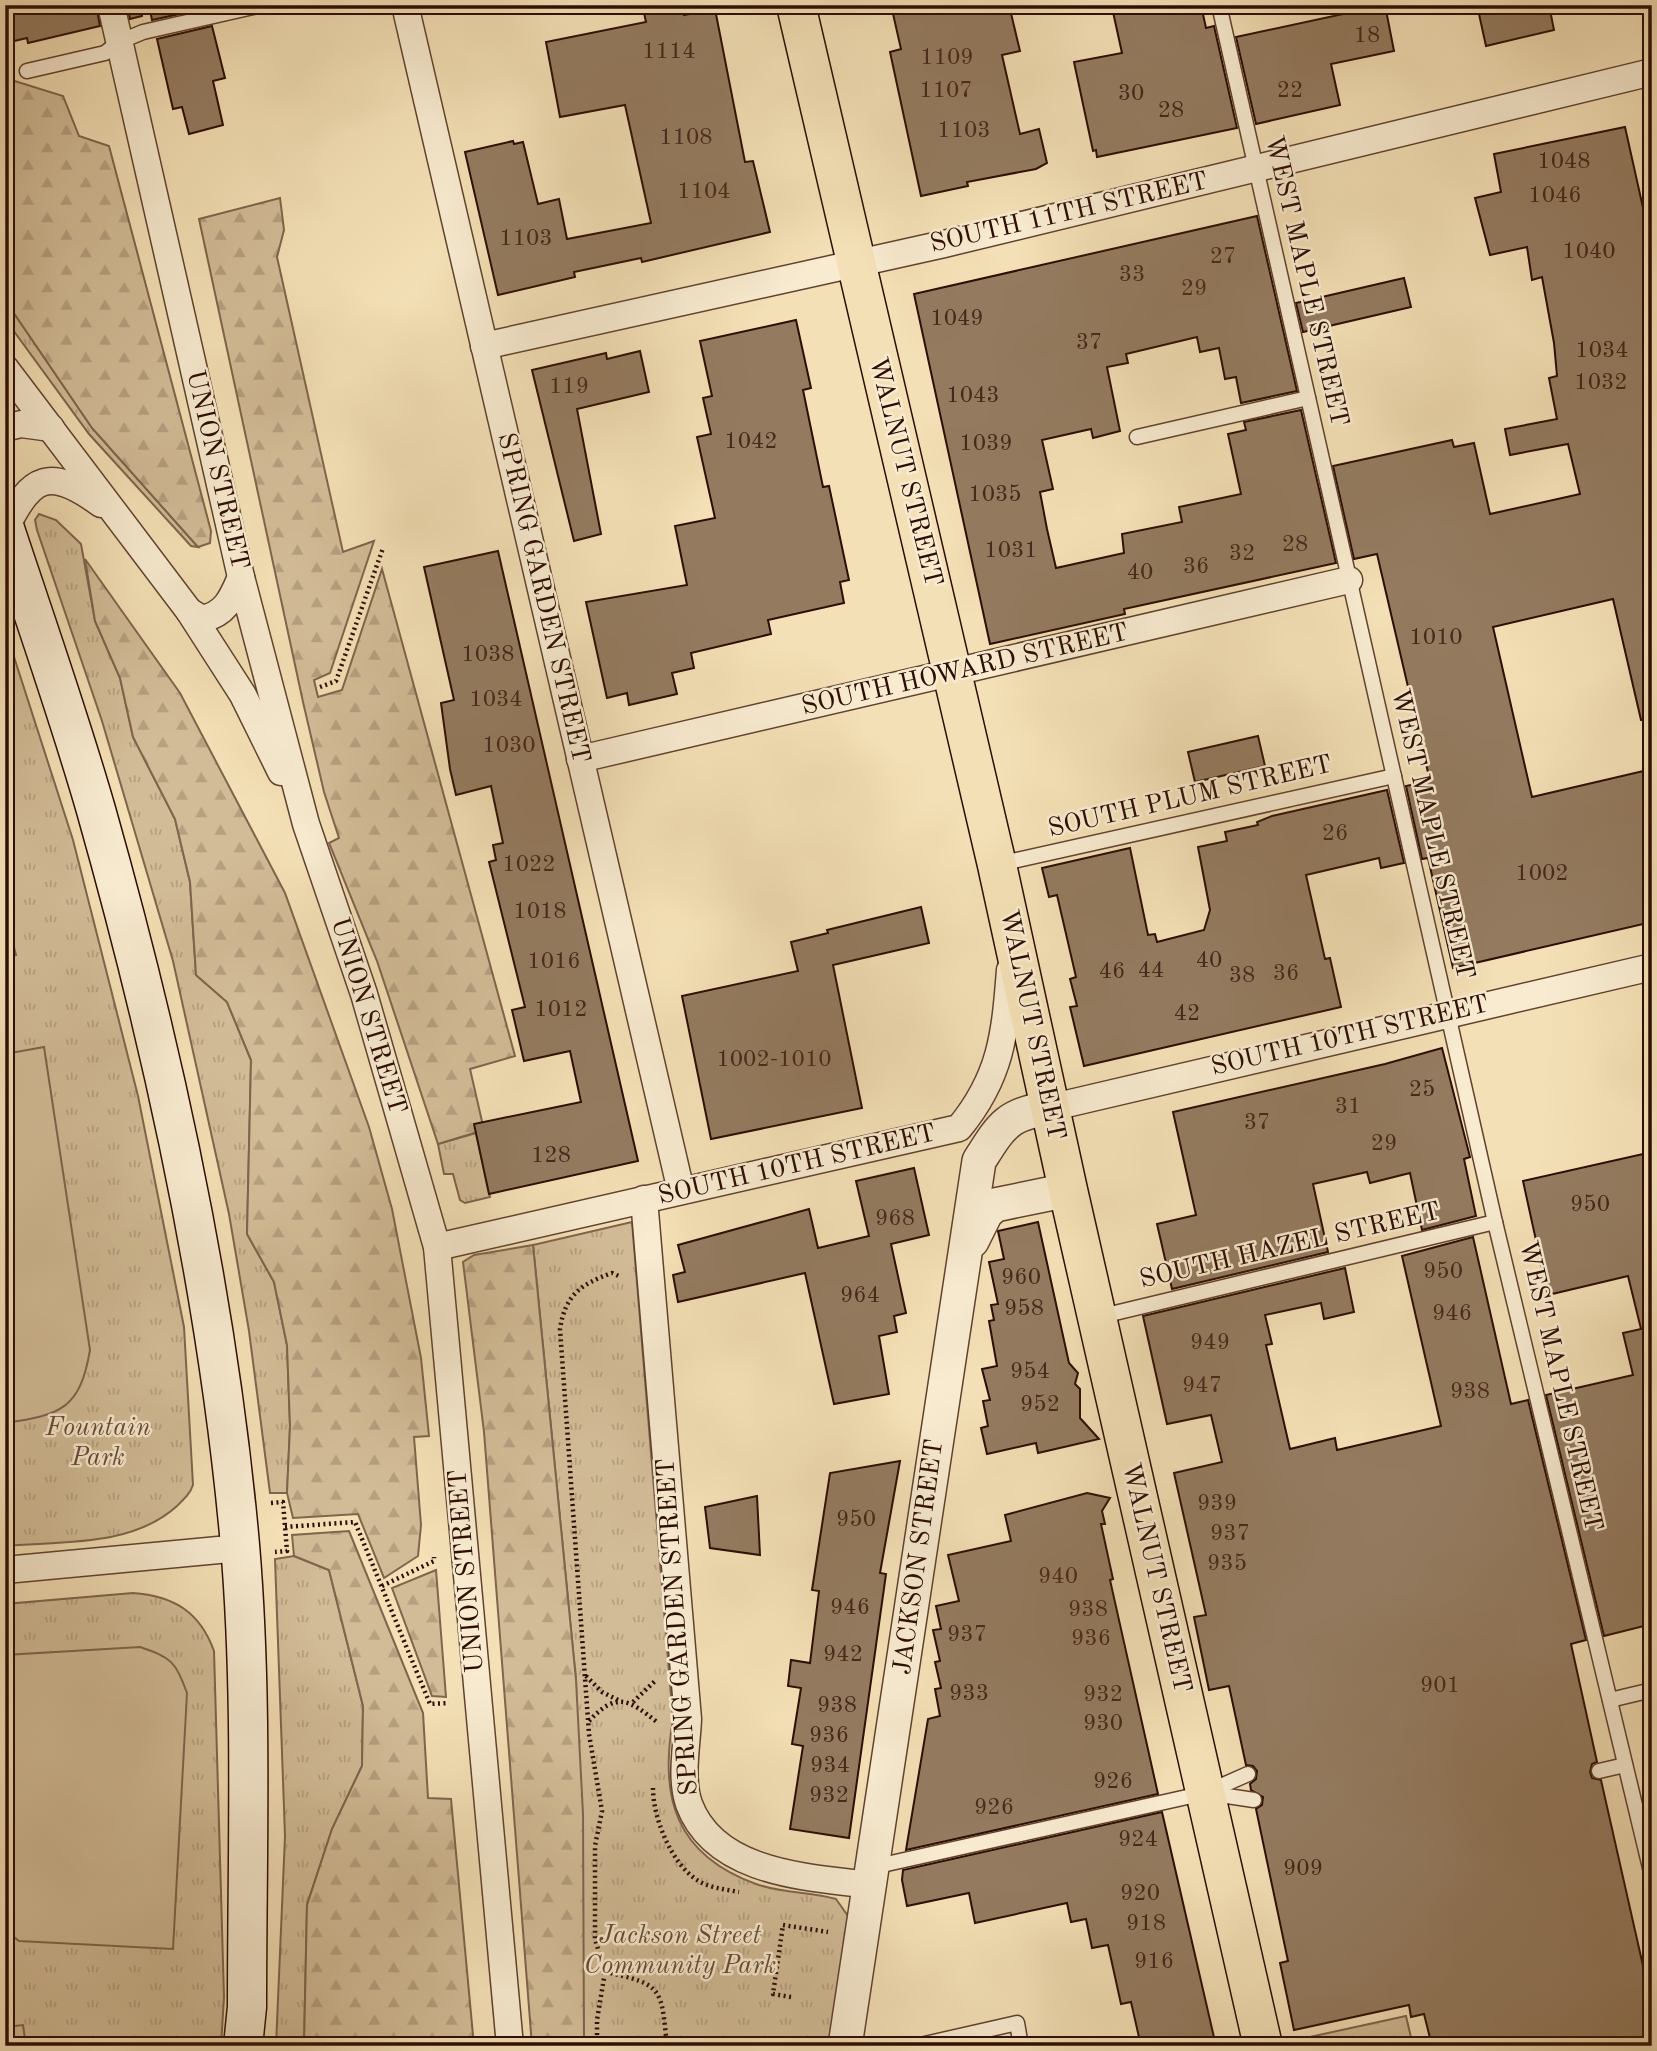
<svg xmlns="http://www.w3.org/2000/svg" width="1657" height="2051" font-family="'Old Standard TT',serif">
<defs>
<pattern id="grass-tufts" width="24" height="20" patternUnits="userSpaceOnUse" patternTransform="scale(1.75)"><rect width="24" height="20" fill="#d2bc97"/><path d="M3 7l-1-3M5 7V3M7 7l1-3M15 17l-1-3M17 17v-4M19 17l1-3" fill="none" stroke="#b5a080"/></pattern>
<pattern id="forest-firs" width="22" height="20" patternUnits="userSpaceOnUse" patternTransform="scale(1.75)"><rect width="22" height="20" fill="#d2bc97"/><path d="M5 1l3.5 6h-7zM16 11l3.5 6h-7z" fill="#b5a080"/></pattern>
</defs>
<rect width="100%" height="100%" fill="#f4e0b6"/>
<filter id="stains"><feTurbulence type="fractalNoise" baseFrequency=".00286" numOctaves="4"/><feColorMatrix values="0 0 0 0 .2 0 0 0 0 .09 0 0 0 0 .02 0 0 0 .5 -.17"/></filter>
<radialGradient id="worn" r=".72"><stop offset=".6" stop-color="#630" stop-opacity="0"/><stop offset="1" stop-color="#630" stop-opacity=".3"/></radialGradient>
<g fill="url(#grass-tufts)" stroke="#80644c" stroke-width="2">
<polygon points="5,300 92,428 198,547 191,546 89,434 5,319"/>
<polygon points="39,514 56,520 81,544 95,621 120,678 133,737 175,819 190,882 196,975 227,1002 251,1060 247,1234 274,1282 287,1345 290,1426 287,1493 270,1493 249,1331 229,1214 173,961 102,721 37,530 35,520"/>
<path d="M5,629L73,840L138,1096L184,1327L193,1485C190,1494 184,1499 177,1506C132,1547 62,1541 5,1546Z"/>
<polygon points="476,1133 490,1197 465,1203 460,1200 453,1174 444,1174 438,1144"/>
<path d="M632,1222L673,1720C659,1798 676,1855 756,1884C782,1893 810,1892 836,1899L848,1916L829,2046H584L576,1680L533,1245Z"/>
<polygon points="294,1556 329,1570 363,1706 362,1766 332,1829 307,1905 304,2046 276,2046 285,1836 275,1559"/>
<path d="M133,1593C174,1596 200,1612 214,1651L224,1997L221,2046H5V1604Z"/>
<polygon points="1406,2016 1413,2046 1307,2046 1305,2038"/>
</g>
<g fill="url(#forest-firs)" stroke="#80644c" stroke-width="2">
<polygon points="5,78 63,96 79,136 109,146 211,531 210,543 198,547 92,428 5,300"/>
<polygon points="280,198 284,230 277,257 343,552 374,541 330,673 314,680 318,697 342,690 382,569 515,1056 470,1069 484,1130 438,1144 377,961 329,843 339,838 324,792 303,702 199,219"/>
<polygon points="85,559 180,693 285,893 369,1127 392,1209 421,1358 429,1436 414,1437 421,1525 418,1556 384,1578 358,1514 293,1518 287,1493 290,1426 287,1345 274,1282 247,1234 251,1060 227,1002 196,975 190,882 175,819 133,737 120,678 95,621"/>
<polygon points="533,1245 576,1680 583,1814 584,2046 532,2046 484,1432 463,1262 474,1255"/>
<polygon points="349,1531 423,1713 428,1798 451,1799 474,2046 304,2046 307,1905 332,1829 362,1766 363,1706 329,1570 294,1556 292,1535"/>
<polygon points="436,1570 446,1697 432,1696 392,1588"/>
</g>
<g fill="#d2bc97" stroke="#80644c" stroke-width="2">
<polygon points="5,914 16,955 5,958"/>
<path d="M44,1047L90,1350C80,1409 61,1415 5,1423V1054Z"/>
<path d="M140,1647C172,1658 175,1661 187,1693L173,1949L19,1941L5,1930V1655Z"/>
<polygon points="23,2025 26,2046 5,2046 5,2027"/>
</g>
<g fill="#947b60" stroke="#2d0d02" stroke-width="2">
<polygon points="5,5 96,5 100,26 28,43 27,38 10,42"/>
<polygon points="127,5 141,5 142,16 130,19"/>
<polygon points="149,5 207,5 207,8 152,20"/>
<polygon points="891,5 1009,5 1020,51 1002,55 1020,134 1039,129 1047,163 1036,169 967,182 968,186 921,196 890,52 901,49"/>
<polygon points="1144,5 1201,5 1206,28 1214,26 1237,128 1097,157 1096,150 1093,151 1074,62 1122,53 1113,12"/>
<polygon points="1385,5 1394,51 1331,64 1340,105 1256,124 1236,37"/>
<polygon points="1477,5 1549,5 1554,30 1486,46"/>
<polygon points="682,6 684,15 715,9 745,162 753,161 770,232 642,262 641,258 574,272 575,277 498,295 465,152 513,141 514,144 523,142 538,204 559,199 567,239 651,223 625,105 560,117 546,42 646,22 644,13"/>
<polygon points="212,26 225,78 213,81 223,125 189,134 182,107 173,109 157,39"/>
<polygon points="1625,127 1652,248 1652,719 1641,720 1613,599 1493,627 1532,797 1652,769 1652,922 1453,968 1428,858 1422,859 1406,786 1430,781 1377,554 1354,559 1333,466 1452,440 1454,447 1474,443 1490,514 1580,494 1568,444 1510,455 1505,429 1557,419 1549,378 1557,376 1554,343 1542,277 1532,280 1527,247 1490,255 1475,198 1501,192 1494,154"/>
<polygon points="1257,216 1297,391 1241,403 1236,377 1225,379 1219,348 1200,352 1197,337 1126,354 1128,363 1107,367 1120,431 1093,438 1091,429 1042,440 1053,489 1040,492 1047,529 1056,568 1124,553 1122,534 1182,522 1179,507 1241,494 1228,434 1246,430 1244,422 1301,410 1336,563 1124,609 1125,614 990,644 914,294"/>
<polygon points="1404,278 1411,307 1303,332 1296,303"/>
<polygon points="796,320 811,388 803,390 823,487 829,486 849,580 840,582 844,603 768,620 771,634 691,653 694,668 672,673 677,694 629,705 627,693 607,698 586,602 687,585 675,526 715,518 697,437 711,434 703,398 712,396 700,341"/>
<polygon points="640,351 649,392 577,409 601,534 574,541 532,370 606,353 607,359"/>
<polygon points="498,551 638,1161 489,1194 474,1124 581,1102 570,1051 524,1061 512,1010 525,1007 489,862 496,860 493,845 503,843 491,786 456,795 450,769 441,703 454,700 424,567"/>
<polygon points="1258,736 1265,766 1195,782 1188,752"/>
<polygon points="1387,790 1404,863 1381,868 1379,858 1306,875 1325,959 1330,958 1341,1007 1084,1066 1070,1007 1077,1006 1070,979 1076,977 1057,895 1049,897 1042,868 1130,848 1148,935 1155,934 1157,942 1204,930 1210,910 1198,847 1227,841 1225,832 1258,825 1257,822 1272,816"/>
<polygon points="921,907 929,943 833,965 862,1108 711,1139 682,996 798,971 791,942 828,933 827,930"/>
<polygon points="1442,1048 1470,1157 1464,1159 1476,1216 1422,1230 1410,1173 1370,1183 1367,1172 1313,1184 1328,1252 1172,1289 1157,1224 1196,1215 1173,1112 1385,1064"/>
<polygon points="1652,1152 1652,1624 1604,1636 1546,1395 1633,1375 1623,1333 1641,1329 1628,1276 1548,1295 1523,1181"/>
<polygon points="914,1168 929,1235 891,1244 906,1313 894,1316 897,1332 879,1336 889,1394 834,1404 805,1273 678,1302 673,1275 685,1272 678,1245 809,1209 818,1248 869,1236 856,1181"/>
<polygon points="1038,1222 1069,1363 1078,1373 1075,1384 1080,1389 1080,1418 1099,1439 1038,1453 1036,1443 987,1454 981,1428 988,1426 983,1401 990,1400 982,1369 997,1366 989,1321 994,1320 991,1305 998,1304 989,1262 1004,1259 998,1231"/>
<polygon points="1473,1237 1511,1404 1528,1400 1586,1640 1571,1644 1597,1762 1592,1764 1590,1772 1592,1778 1601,1780 1646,1979 1652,1978 1652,2046 1432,2046 1424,2014 1411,2017 1409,2005 1294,2030 1280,1963 1288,1961 1256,1809 1262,1805 1263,1797 1251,1790 1250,1784 1256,1779 1257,1771 1253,1766 1246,1765 1229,1686 1209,1690 1194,1617 1206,1615 1174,1473 1222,1462 1211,1415 1167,1424 1143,1316 1345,1268 1354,1312 1324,1319 1321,1303 1265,1315 1272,1344 1266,1345 1290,1449 1335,1438 1337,1450 1441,1426 1402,1256"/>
<polygon points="900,1461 880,1573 886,1574 849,1838 790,1829 803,1746 792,1744 801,1688 788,1686 791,1660 810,1663 819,1591 812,1590 830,1473"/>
<polygon points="1087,1493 1110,1498 1102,1511 1105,1524 1101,1524 1113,1579 1110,1580 1158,1794 906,1850 928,1719 940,1716 935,1689 941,1688 935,1662 940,1661 933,1630 941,1629 936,1606 959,1601 948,1555 1011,1541 1005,1515"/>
<polygon points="757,1496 760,1555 710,1548 705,1507"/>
<polygon points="1162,1812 1216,2046 1141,2046 1131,2002 1121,2004 1108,1945 1092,1948 1086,1919 1071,1922 1067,1903 975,1923 969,1893 907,1906 902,1880 903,1870"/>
</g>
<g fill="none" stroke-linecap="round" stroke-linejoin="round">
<g stroke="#5f422f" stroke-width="17">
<g id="service">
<polyline points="1219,5 1495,1222 1652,1876"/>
<polyline points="27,71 105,53 119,42 143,32 262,5"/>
<polyline points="1137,437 1308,398"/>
<polyline points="999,864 1394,776"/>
<polyline points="1098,1317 1495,1222"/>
<polyline points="1610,1700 1652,1690"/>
<polyline points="1599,1771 1625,1765"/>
<polyline points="1207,1793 1254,1800"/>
<polyline points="873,1867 1205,1793 1248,1774"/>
<polyline points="916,2046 1017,2023 1021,2046"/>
</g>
</g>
<g stroke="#5f422f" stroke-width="29">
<g id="minor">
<polyline points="111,5 241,577 306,824 364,994 437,1247 510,2046"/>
<polyline points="405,5 681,1191"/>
<polyline points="484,346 944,244 1652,72"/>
<path d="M5,368L189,611L202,619C226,614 232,598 241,577"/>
<polyline points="5,428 21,424 51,428"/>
<path d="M5,530C31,474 50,467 101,504"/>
<polyline points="189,611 243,695 281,772"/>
<polyline points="580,759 1349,580"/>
<polyline points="1049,1108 1652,967"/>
<path d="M644,1199L688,1719C687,1745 680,1778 689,1804C715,1874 808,1877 870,1885"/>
<path d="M437,1247L959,1128C1001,1077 1005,1035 1010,970"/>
<polyline points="5,1570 240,1548"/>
</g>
</g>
<g stroke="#5f422f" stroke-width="36">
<g id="tertiary">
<polyline points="972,1241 986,1213 995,1205 1068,1190"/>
<path d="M845,2046L979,1161C1001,1126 1007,1114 1049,1108"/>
</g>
</g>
<g stroke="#2d0d02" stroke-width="41">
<path id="secondary" d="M5,529C36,623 69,716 96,810C164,1050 218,1297 240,1545C253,1698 247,1853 247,2007L243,2046"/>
</g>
<g stroke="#2d0d02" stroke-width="41">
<polyline id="primary" points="796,5 997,865 1068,1190 1263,2046"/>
</g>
<g stroke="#2d0d02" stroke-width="4.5" stroke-dasharray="2 3.5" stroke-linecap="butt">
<polyline points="320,687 336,681 383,548"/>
<polyline points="271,1503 283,1502 287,1551 275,1552"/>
<polyline points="285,1527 355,1522 430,1704 449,1703"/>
<polyline points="382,1586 434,1561 434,1557"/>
<polyline points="586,1676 602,1692 618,1700"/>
<polyline points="633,1702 655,1681"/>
<path d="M589,1721C617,1691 629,1700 657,1722"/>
<path d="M653,1788C653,1818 671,1863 697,1880C709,1888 724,1889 739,1892"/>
<path d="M605,1972C664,1984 661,1989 667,2046"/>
<polyline points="791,1997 773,1994 783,1925 828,1932"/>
<path d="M597,2046V2020L605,1972L595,1939V1846L602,1811L589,1734L560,1329C565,1295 581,1284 612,1273L621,1277"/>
</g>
<use href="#service" stroke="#f8ebd0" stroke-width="14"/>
<use href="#minor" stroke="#f8ebd0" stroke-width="26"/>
<use href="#tertiary" stroke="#f8ebd0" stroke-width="33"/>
<use href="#secondary" stroke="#f8ebd0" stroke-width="38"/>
<use href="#primary" stroke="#f4e0b6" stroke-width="38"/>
</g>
<g text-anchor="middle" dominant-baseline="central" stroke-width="5" stroke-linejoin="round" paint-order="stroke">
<g font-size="23" fill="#47281a">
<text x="1367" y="35">18</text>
<text x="669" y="51">1114</text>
<text x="947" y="57">1109</text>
<text x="946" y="90">1107</text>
<text x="1290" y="90">22</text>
<text x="1131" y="93">30</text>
<text x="1171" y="110">28</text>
<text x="964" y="130">1103</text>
<text x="686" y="137">1108</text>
<text x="1564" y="161">1048</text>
<text x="704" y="191">1104</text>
<text x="1555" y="195">1046</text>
<text x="526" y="238">1103</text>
<text x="1589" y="251">1040</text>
<text x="1223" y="256">27</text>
<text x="1132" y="274">33</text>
<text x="1194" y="288">29</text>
<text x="957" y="318">1049</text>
<text x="1089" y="342">37</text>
<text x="1602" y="350">1034</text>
<text x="1601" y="382">1032</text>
<text x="569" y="386">119</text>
<text x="973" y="395">1043</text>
<text x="751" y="441">1042</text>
<text x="986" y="443">1039</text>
<text x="995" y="494">1035</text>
<text x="1295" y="544">28</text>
<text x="1011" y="550">1031</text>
<text x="1242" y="553">32</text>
<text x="1196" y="566">36</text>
<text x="1140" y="572">40</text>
<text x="1436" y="637">1010</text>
<text x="488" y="654">1038</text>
<text x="496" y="699">1034</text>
<text x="509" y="745">1030</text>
<text x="1335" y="833">26</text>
<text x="529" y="864">1022</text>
<text x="1542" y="873">1002</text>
<text x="540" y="911">1018</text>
<text x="1209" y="960">40</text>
<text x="554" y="961">1016</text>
<text x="1151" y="970">44</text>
<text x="1112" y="971">46</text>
<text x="1286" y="973">36</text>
<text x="1242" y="975">38</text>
<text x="561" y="1009">1012</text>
<text x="1187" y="1013">42</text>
<text x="774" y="1059">1002-1010</text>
<text x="1422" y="1089">25</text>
<text x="1348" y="1106">31</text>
<text x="1257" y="1122">37</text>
<text x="1384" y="1143">29</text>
<text x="551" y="1155">128</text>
<text x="1590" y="1204">950</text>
<text x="895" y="1218">968</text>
<text x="1443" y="1271">950</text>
<text x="1021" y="1277">960</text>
<text x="860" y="1295">964</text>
<text x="1024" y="1308">958</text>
<text x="1452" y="1313">946</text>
<text x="1210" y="1342">949</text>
<text x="1030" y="1371">954</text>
<text x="1202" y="1385">947</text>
<text x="1470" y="1391">938</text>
<text x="1040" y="1404">952</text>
<text x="1217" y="1503">939</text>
<text x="856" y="1519">950</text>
<text x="1230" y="1533">937</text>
<text x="1227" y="1563">935</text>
<text x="1058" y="1576">940</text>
<text x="850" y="1607">946</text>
<text x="1088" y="1609">938</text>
<text x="967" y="1634">937</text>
<text x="1091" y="1638">936</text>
<text x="843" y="1654">942</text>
<text x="1440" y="1685">901</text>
<text x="969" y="1693">933</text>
<text x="1103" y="1694">932</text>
<text x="837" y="1705">938</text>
<text x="1103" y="1723">930</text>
<text x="829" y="1735">936</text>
<text x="830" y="1765">934</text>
<text x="1113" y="1781">926</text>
<text x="829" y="1795">932</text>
<text x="994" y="1807">926</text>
<text x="1138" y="1839">924</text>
<text x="1303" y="1868">909</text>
<text x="1140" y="1893">920</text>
<text x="1146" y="1923">918</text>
<text x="1154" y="1961">916</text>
</g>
<g font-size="26" fill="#2d0d02" stroke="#f8ebd0">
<text transform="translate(1069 213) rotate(-13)">SOUTH 11TH STREET</text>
<text transform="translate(1306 281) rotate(77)">WEST MAPLE STREET</text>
<text transform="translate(217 470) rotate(77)">UNION STREET</text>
<text transform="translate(905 472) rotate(76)">WALNUT STREET</text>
<text transform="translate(543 598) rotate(77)">SPRING GARDEN STREET</text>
<text transform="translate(965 670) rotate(-13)">SOUTH HOWARD STREET</text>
<text transform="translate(1190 797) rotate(-13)">SOUTH PLUM STREET</text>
<text transform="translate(1432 834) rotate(77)">WEST MAPLE STREET</text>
<text transform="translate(368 1016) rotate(73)">UNION STREET</text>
<text transform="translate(1032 1025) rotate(78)">WALNUT STREET</text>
<text transform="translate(1350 1036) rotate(-13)">SOUTH 10TH STREET</text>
<text transform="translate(797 1165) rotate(-13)">SOUTH 10TH STREET</text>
<text transform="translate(1290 1246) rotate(-13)">SOUTH HAZEL STREET</text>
<text transform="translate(1560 1386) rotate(77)">WEST MAPLE STREET</text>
<text transform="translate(919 1557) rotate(-82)">JACKSON STREET</text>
<text transform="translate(467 1571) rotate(-95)">UNION STREET</text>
<text transform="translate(1156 1578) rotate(77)">WALNUT STREET</text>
<text transform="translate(678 1627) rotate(-94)">SPRING GARDEN STREET</text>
</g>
<g font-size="26" font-style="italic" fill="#674a36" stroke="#f8ebd0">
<text x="98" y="1428">Fountain<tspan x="98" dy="30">Park</tspan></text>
<text x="680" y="1936">Jackson Street<tspan x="680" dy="30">Community Park</tspan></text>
</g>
</g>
<rect width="1657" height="2051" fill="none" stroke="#f4e0b6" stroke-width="28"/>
<rect x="7" y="7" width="1643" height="2037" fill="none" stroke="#2d0d02" stroke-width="3.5"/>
<rect x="14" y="14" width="1629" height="2023" fill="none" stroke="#2d0d02" stroke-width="2"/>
<rect width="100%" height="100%" filter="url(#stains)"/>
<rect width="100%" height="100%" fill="url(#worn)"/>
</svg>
